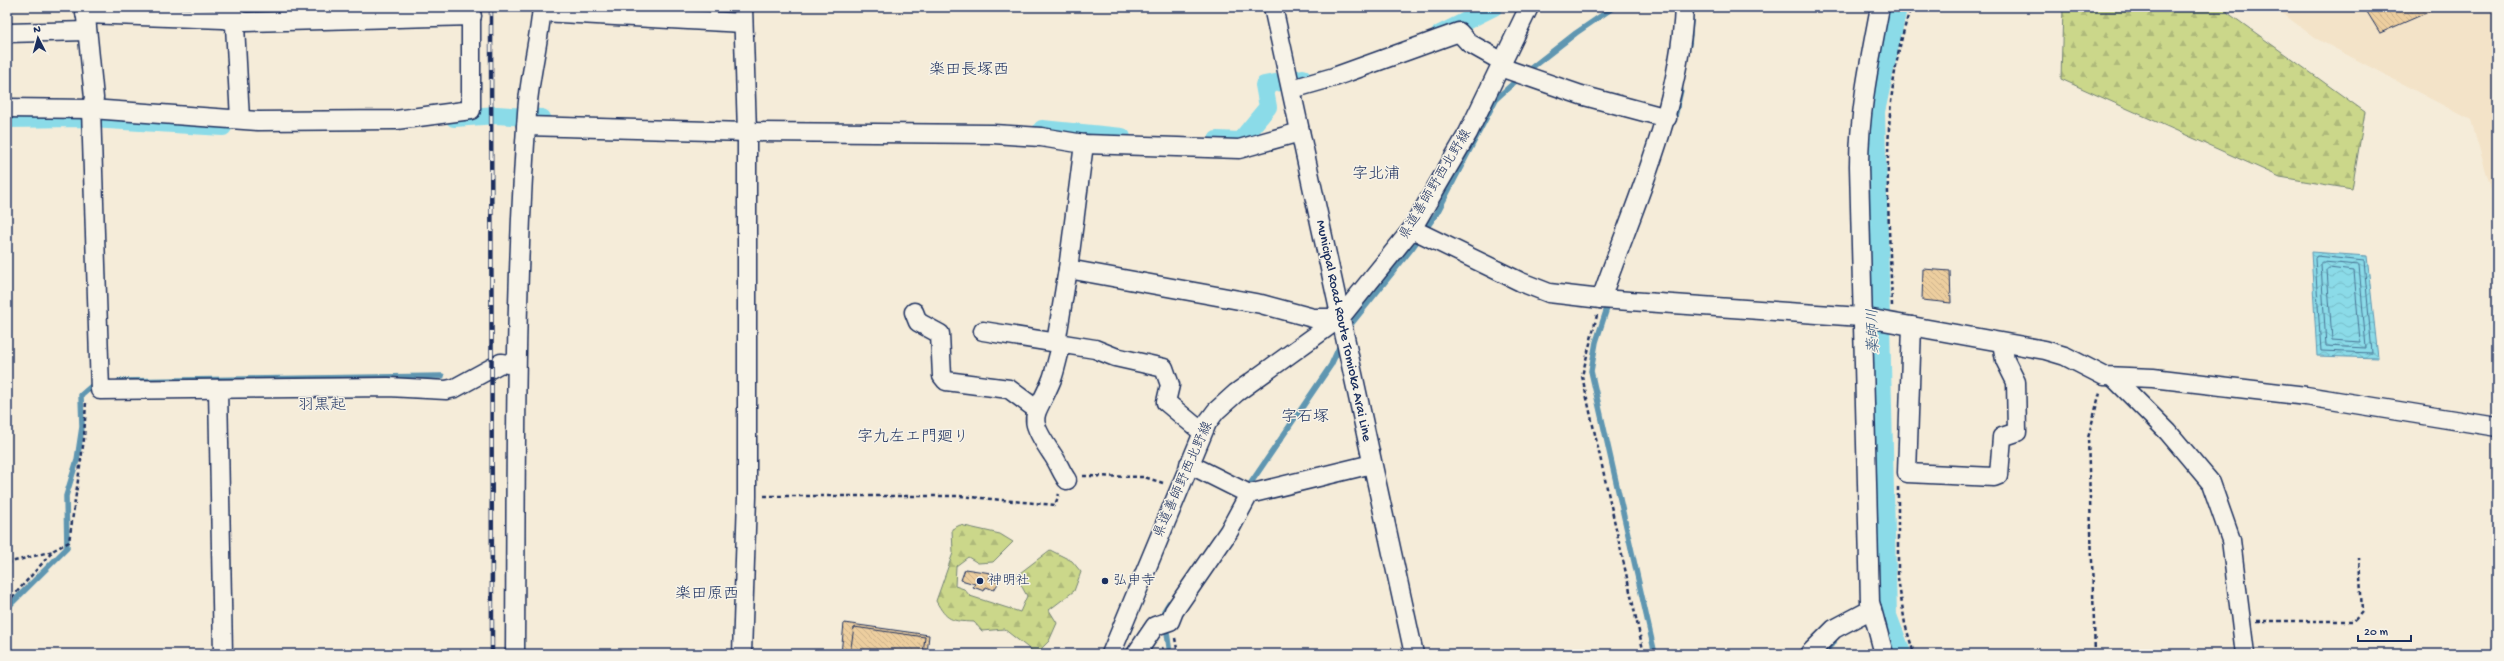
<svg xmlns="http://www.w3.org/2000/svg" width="2504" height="661" font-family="'Gochi Hand','Klee One',sans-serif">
<defs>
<pattern id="forest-firs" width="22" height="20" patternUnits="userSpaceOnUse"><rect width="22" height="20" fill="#cbd78a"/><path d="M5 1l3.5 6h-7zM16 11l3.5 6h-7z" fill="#aeb97a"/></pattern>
<pattern id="water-waves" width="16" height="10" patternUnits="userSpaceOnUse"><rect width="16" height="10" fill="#8bdbe8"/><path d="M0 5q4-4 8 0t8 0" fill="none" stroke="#77bcc9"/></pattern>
<pattern id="building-back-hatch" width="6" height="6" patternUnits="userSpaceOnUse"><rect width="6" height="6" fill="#edce9f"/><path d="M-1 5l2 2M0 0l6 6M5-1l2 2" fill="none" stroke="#cbb18b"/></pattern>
</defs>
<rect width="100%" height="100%" fill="#f5ecd9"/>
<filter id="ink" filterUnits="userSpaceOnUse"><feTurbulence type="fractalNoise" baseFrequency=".025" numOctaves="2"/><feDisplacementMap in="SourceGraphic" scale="8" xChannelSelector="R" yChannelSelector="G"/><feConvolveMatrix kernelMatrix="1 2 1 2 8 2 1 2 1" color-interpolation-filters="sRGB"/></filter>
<g filter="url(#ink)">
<polygon fill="#f3e3c8" points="2274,7 2497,7 2497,209 2471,120 2315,38"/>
<g fill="url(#forest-firs)" stroke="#738374">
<polygon points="2063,7 2225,7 2228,13 2365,112 2352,189 2280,177 2061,79"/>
<path d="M960,525L1000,534L1013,542L993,562L978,563L968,557L956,566L955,586L964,589L970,596L1020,612L1027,596L1016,576L1050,550L1072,561L1081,572L1074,591L1049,610L1057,623L1049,641L1036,654L1004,629L982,631L974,622C951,621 947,621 936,601L953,553L952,529Z"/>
</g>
<polygon fill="url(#water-waves)" stroke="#5e96b1" points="2311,252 2367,256 2378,358 2317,356"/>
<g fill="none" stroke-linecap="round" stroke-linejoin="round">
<g stroke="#487495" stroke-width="1">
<polygon points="2317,256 2364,261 2372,353 2321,351 2315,259"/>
<polygon points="2323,262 2359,265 2366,348 2326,346 2321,264"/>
<polygon points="2329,268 2354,271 2360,342 2332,340 2327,270"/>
</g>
<g stroke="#5e96b1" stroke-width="5.5">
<polyline points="1689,45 1691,21"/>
<polyline points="1526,72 1576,33 1614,7"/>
<polyline points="1674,121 1681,90"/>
<polyline points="1609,302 1596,342 1591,371 1655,654"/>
<polyline points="1348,328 1413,247 1437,213 1496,99 1519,78"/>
<polyline points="119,381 442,376"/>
<polyline points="1246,490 1331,365 1341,343"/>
<polyline points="1169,603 1164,611 1170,654"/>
<polyline points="7,608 67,548 66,496 77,460 82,427 81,395 96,382"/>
<polyline points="1822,654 1834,642"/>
</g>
<g stroke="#8bdbe8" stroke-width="18">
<polyline points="1440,34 1494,7"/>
<polyline points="454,118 497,115 542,118"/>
<polyline points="7,119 75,118 223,127"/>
<polyline points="1042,129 1122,137"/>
<polyline points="1217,140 1240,141 1268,107 1264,85 1303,78"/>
</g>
<polyline stroke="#8bdbe8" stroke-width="32" points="1891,7 1869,111 1881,617 1895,654"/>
</g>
<g fill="url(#building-back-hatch)" stroke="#1b2f5e">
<polygon points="2364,7 2440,7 2380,33"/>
<polygon points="1923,269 1950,271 1951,303 1922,300"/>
<polygon points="965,569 991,573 989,579 999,582 994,590 986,587 984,591 973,587 975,584 961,580"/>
<polygon points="844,623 929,635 927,654 841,654"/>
<polygon points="854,627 925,637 923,654 850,654"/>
</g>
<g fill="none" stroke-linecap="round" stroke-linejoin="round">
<g stroke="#1b2f5e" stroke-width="21">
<g id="minor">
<polyline points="85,7 94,98 91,109 100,390 388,387 446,390 455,388 501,363 516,365"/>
<polyline points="234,7 240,119"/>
<polyline points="1273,7 1414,654"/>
<path d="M1880,7C1870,60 1859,112 1859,166L1870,602L1884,654"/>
<polyline points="542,12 743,23"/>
<polyline points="85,14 223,19 246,22 472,16"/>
<polyline points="7,33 87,31"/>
<polyline points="1500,67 1581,95 1667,118"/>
<polyline points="1292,89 1334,77 1459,32 1469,43 1503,62"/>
<polyline points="7,108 91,109 258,121 396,120 471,110 471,7"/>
<polyline points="526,126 747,132 993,134 1041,137 1084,144 1239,149 1300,132"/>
<polyline points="1412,229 1521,282 1549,293 1601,299 1861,317 2045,350 2065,356 2104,376 2153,378 2306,396 2497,427"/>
<polyline points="1068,269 1261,304 1313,318 1340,318"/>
<path d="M1601,299C1634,204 1680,109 1684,7"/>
<polyline points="914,312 918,322 940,334 942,376 946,381 1009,389 1036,409"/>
<polyline points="1912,326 1907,473 1994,477 1999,475 2002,437 2017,432 2016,382 2005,360 2002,343"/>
<polyline points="983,331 1095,349 1115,357 1164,368 1170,385 1166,402 1202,432"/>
<polyline points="1056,343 1068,269 1084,144"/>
<path d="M1062,344C1058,355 1056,368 1052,379C1036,419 1024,413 1052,454C1058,462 1061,472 1067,480"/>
<polyline points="2114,378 2168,432 2211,483 2231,540 2245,654"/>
<polyline points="218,389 223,654"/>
<polyline points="1189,464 1249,494"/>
<path d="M515,654C516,474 514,293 527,113C529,78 539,43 542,7"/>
<polyline points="742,654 747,497 747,132 743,7"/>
<polyline points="1111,654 1207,423 1216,411 1236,393 1340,318 1412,229 1468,133 1529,7"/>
<polyline points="1136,654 1155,626 1170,621 1174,611 1229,531 1249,494 1372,464"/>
<polyline points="1809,654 1834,629 1872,609"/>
</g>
</g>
<g stroke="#1b2f5e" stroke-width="2.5" stroke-dasharray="4 3" stroke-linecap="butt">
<path d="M1892,306C1889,207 1878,103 1911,7"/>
<polyline points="1597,315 1582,376 1644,654"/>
<polyline points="1083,476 1144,477 1163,483"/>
<polyline points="1898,487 1898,578 1905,624 1914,654"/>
<polyline points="764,496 960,496 1055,505 1059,494"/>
<polyline points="7,563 53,551"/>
<polyline points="7,603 54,550 69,542 84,439 86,401"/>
<polyline points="2257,621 2354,621 2362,612 2359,558"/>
<polyline points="1175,638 1178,654"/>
<polyline points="1162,647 1164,654"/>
<polyline points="2095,654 2088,438 2100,392"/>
</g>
<use href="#minor" stroke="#f7f3e8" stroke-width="18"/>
<g stroke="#1b2f5e" stroke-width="4.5">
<polyline id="rail" points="491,7 492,654"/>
</g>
<use href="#rail" stroke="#f7f3e8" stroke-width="3" stroke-dasharray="9" stroke-linecap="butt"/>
</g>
</g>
<g fill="#1b2f5e" stroke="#f7f3e8" stroke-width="1.5">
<circle cx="980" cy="581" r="4"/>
<circle cx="1105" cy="581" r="4"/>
</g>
<g text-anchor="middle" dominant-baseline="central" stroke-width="3" stroke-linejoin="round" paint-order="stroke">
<g font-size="14" fill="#1b2f5e" stroke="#f7f3e8">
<text transform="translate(1436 185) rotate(-59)">県道善師野西北野線</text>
<text transform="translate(1343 331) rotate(78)">Municipal Road Route Tomioka Arai Line</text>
<text transform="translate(1184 480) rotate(-66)">県道善師野西北野線</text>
</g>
<g font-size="14" fill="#1b2f5e" stroke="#f7f3e8" text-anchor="start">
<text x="988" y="581">神明社</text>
<text x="1113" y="581">弘申寺</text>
</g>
<g font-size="15" font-style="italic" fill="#31517a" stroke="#f7f3e8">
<text transform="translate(1874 331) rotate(-91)">薬師川</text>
</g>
<g font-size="16" fill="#1b2f5e" stroke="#f7f3e8">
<text x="969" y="71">楽田長塚西</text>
<text x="1376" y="175">字北浦</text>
<text x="322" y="406">羽黒起</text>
<text x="1305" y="418">字石塚</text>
<text x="913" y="438">字九左エ門廻り</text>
<text x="707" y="595">楽田原西</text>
</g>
</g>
<rect width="2504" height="661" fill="none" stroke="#f7f3e8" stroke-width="24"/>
<rect x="12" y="12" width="2480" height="637" fill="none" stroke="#1b2f5e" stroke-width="1.5" filter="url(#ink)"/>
<g transform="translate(38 38) rotate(354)" stroke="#f7f3e8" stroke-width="3" paint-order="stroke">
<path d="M0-3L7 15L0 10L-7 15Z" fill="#1b2f5e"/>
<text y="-6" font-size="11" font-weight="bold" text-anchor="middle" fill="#1b2f5e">N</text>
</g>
<path d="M2358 635v6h53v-6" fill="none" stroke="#1b2f5e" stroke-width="2"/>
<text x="2364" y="635" font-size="12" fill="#1b2f5e" stroke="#f7f3e8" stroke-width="3" paint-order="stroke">20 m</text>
</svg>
